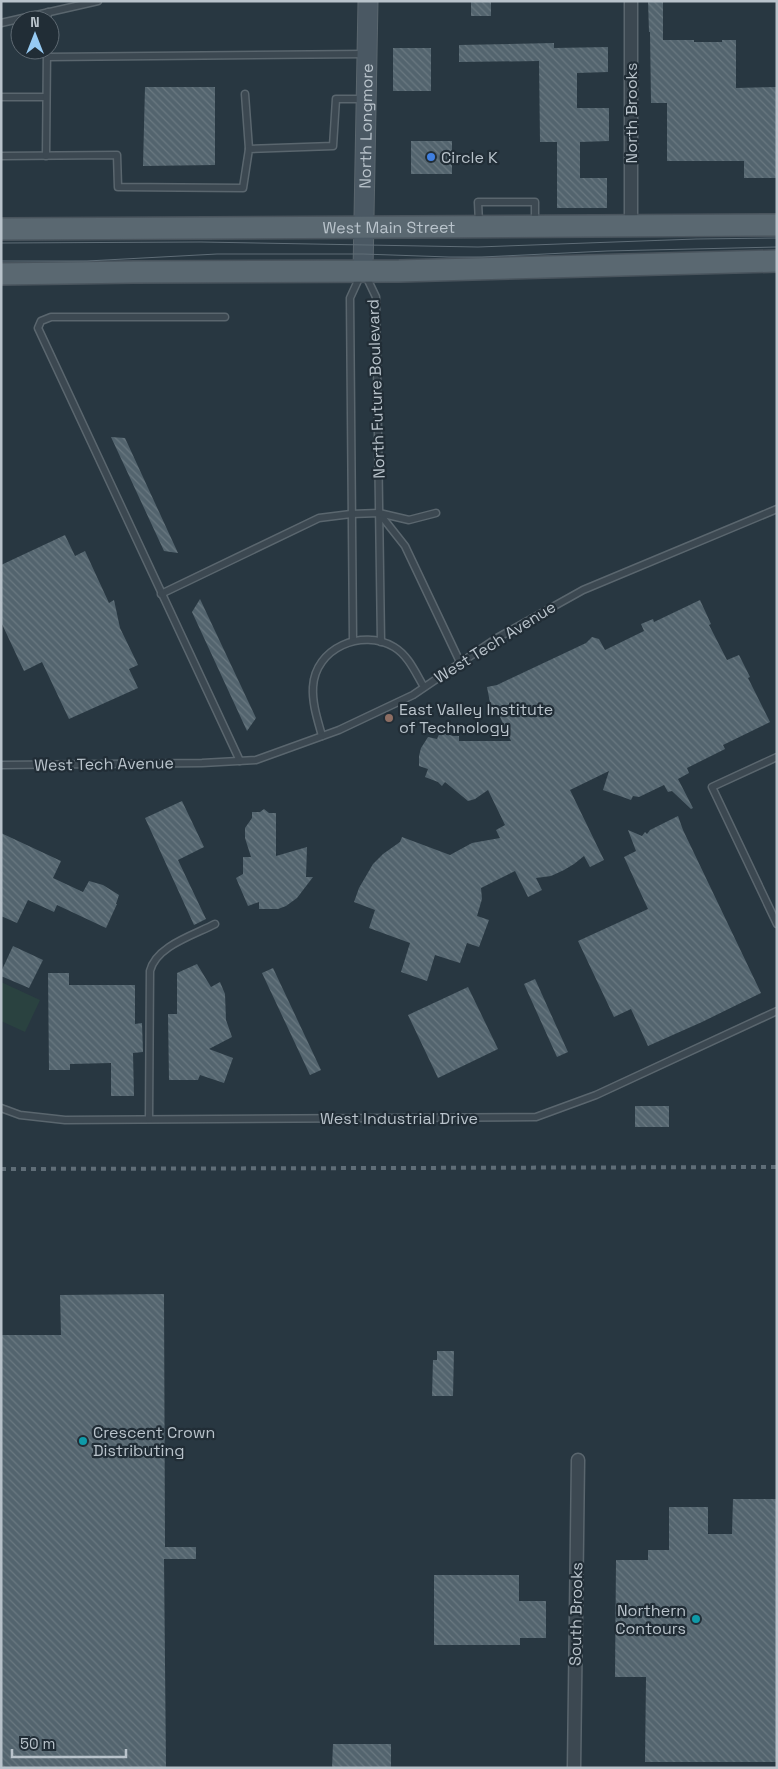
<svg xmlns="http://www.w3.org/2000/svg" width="778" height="1769" font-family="'Space Grotesk',sans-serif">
<defs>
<pattern id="building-back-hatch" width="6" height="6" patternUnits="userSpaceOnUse" patternTransform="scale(1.25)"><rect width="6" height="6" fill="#53646e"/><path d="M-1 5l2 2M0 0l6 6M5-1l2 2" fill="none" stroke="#6a7981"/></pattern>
</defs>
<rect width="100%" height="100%" fill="#283741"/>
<polygon fill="#2a4240" points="1,982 40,1000 25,1032 1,1021"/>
<g fill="url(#building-back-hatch)">
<rect x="471" y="1" width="20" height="15"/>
<polygon points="648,1 663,1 663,40 694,40 694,42 722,42 722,40 736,40 736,88 777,87 777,178 744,178 744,161 667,161 667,103 651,103 650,32 649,32"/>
<polygon points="554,43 554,48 608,47 608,72 577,73 577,108 609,108 609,141 580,142 580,178 607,178 607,208 557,208 557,142 540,142 539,61 459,62 459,45"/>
<rect x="393" y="48" width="38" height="43"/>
<polygon points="145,87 215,87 215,165 143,166"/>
<rect x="411" y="141" width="41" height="33"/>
<polygon points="111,437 125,438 178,553 164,551"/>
<polygon points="65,535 75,556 85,551 109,603 114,600 120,628 138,665 129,669 138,688 69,719 42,662 24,671 1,622 1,565"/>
<polygon points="200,599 256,718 247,731 192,612"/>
<polygon points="700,600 711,624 709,625 727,660 739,655 750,677 748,678 770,722 723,745 725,749 687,768 689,773 678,779 693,808 691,809 672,791 668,792 664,785 639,797 633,796 631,800 603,790 609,771 570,790 604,860 590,867 584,856 574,864 564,870 551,876 536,878 542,890 528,897 515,871 481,888 482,899 477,916 489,920 479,947 467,943 460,963 435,955 427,981 401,972 410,943 369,928 375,910 354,902 359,888 373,864 383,854 400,842 402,837 450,855 472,843 500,838 496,830 505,825 488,790 475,799 468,801 445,782 442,786 438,782 425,777 428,769 419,766 419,756 421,748 428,737 437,739 440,732 453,736 459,736 459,741 511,741 495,706 491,708 487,687 497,685 586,643 592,637 599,639 605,650 644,631 641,624 653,619 654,622"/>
<polygon points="182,801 204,847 178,860 206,919 194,925 145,818"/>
<polygon points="264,809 269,813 276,813 276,856 307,847 306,877 313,877 297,898 286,906 278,909 259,909 259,902 248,906 236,878 243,874 243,857 251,857 245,838 245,828 252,818 252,812 260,812"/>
<polygon points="678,816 683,830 761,993 702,1022 648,1046 631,1009 614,1017 578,941 648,909 624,857 636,851 628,830 642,836 645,832 647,834 650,830"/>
<polygon points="1,833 61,861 53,878 83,892 89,881 103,885 119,895 116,904 117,904 106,928 57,905 54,912 28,900 17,923 1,916"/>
<polygon points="13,946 43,960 29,988 1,976 1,972"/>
<polygon points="197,964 211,987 220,982 225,994 226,1020 232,1037 209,1049 233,1058 224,1083 200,1075 198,1080 169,1080 168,1014 177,1014 177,973"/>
<polygon points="273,968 321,1070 310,1075 262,973"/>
<polygon points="48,973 69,973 69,985 135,985 135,1024 142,1023 143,1052 133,1053 134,1096 111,1096 111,1063 70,1064 70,1070 49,1070"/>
<polygon points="535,979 568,1052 557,1057 524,984"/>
<polygon points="468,987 498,1049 438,1078 408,1015"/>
<rect x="635" y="1106" width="34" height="21"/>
<polygon points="164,1294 165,1547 196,1547 196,1559 164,1559 166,1768 1,1768 1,1335 61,1335 60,1295"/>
<polygon points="437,1351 454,1351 453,1396 432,1396 433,1360 437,1360"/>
<polygon points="733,1499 777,1499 777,1762 645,1762 646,1677 615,1677 616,1560 648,1560 648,1550 669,1550 669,1507 708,1507 708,1534 732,1534"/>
<polygon points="434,1575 519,1575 519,1601 546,1601 546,1638 520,1638 520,1645 434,1645"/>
<polygon points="333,1744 391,1744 391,1768 332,1768"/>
</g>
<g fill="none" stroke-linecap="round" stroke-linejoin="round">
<g stroke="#5a666e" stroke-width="9">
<g id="lane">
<polyline points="47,20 48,12"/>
<polyline points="1,23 98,1"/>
<polyline points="47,57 366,54"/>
<polyline points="245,94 249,149"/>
<polyline points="1,97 46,97"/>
<polyline points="1,156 117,155 118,187 243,188 249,149 333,146 336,99 365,99"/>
<polyline points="46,156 47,50"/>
<polyline points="479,223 478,202 535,202 535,222"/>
<polyline points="365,274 376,297 381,642"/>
<polyline points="225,317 51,317 41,321 38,328 240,761"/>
<polyline points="379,513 405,546 460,662"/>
<polyline points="161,594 319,518 351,514 379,513 409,520 436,513"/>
<polyline points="353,640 350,298 361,274"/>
<path d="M322,736C318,721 312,704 313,687C315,648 362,628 394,647C409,656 416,674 424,687"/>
<polyline points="777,757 712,787 777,924"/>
<polyline points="1,765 202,763 256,760 339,730 413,695 497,638 583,590 777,509"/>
<polyline points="1,1108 20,1115 65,1120 536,1117 596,1095 777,1011"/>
<path d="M149,1119L150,971C156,946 194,935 215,924"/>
</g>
</g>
<g stroke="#5a666e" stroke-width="15">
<g id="street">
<polyline points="631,225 631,1"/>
<polyline points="574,1768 578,1460"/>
</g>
</g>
<g stroke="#5a666e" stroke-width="21">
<g id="secondary">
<path id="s1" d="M363,271L368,1"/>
</g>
</g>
<g stroke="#49545d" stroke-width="24">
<g id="primary">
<path id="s2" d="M1,229L777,225"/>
<polyline points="1,274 134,272 399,271 777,261"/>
</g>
</g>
<use href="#lane" stroke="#3c4851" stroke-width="6"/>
<use href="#street" stroke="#3c4851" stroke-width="12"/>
<use href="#secondary" stroke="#4a5863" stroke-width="19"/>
<use href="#primary" stroke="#5a6871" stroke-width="21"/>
<g stroke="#5f6d77" stroke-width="1">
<polyline points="1,243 201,242 478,247 696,239 777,238"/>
<polyline points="1,261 87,261 217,254 363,254 449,257 482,257 607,251 777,247"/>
</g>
<polyline stroke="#5f6d77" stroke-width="4" stroke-dasharray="5 5" stroke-linecap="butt" points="1,1169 777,1167"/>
</g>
<circle fill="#3f7fe0" stroke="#212d36" stroke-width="2" cx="431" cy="157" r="5"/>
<circle fill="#8d6e63" stroke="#212d36" stroke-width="2" cx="389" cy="718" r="5"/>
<g fill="#0f9aa8" stroke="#212d36" stroke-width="2">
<circle cx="83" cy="1441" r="5"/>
<circle cx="696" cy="1619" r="5"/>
</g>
<g text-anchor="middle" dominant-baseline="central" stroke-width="4.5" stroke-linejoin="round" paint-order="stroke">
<g font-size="16" fill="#b9c3cb" stroke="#212d36">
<text transform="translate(631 113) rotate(-90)">North Brooks</text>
<text stroke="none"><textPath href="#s1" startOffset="145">North Longmore</textPath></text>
<text stroke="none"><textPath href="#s2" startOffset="388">West Main Street</textPath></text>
<text transform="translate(376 389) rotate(-92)">North Future Boulevard</text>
<text transform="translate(495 642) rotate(-32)">West Tech Avenue</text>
<text transform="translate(104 764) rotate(-1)">West Tech Avenue</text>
<text x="399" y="1118">West Industrial Drive</text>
<text transform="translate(576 1614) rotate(-89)">South Brooks</text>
</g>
<g font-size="16" fill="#b9c3cb" stroke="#212d36" text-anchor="start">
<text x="441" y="157">Circle K</text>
<text x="399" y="709">East Valley Institute<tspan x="399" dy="18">of Technology</tspan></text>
<text x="93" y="1432">Crescent Crown<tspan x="93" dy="18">Distributing</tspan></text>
<text x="686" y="1610" text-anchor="end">Northern<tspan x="686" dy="18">Contours</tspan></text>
</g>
</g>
<rect width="778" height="1769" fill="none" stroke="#b9c3cb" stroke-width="5"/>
<g transform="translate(35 35)"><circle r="24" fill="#212d36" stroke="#5e6972"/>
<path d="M0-4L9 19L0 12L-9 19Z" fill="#96caf3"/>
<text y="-8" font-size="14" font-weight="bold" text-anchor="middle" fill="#b9c3cb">N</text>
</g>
<path d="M12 1749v8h114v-8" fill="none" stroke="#b9c3cb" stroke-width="2.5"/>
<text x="20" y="1749" font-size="15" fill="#b9c3cb" stroke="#212d36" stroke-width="4" paint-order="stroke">50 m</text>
</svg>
